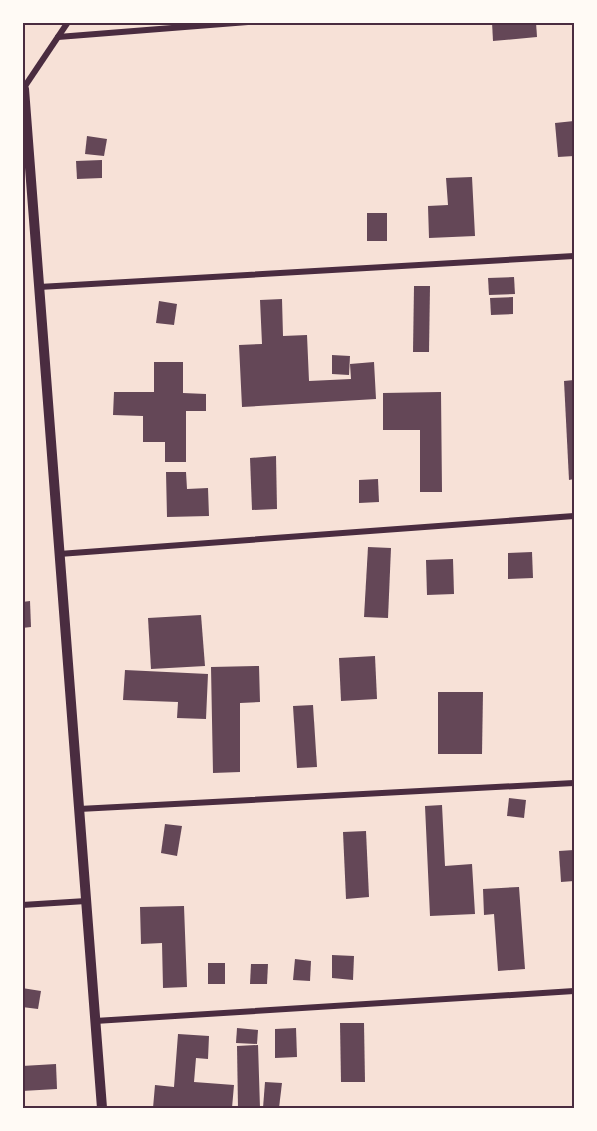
<svg xmlns="http://www.w3.org/2000/svg" width="597" height="1131" font-family="Karla,sans-serif">
<rect width="100%" height="100%" fill="#f7e1d7"/>
<g fill="#644757">
<polygon points="492,22 536,22 537,37 493,41"/>
<polygon points="574,121 574,156 558,157 555,123"/>
<polygon points="87,136 107,139 104,156 85,154"/>
<polygon points="102,160 102,178 77,179 76,161"/>
<polygon points="472,177 475,236 429,238 428,206 448,205 446,178"/>
<rect x="367" y="213" width="20" height="28"/>
<polygon points="514,277 515,294 489,295 488,278"/>
<polygon points="414,286 430,286 429,352 413,352"/>
<polygon points="513,297 513,314 491,315 490,298"/>
<polygon points="282,299 283,336 307,335 309,381 351,379 350,364 374,362 376,399 242,407 239,345 262,344 260,300"/>
<polygon points="159,301 177,304 174,325 156,323"/>
<polygon points="332,355 350,356 349,375 332,374"/>
<polygon points="154,362 183,362 183,393 206,394 206,411 186,411 186,462 165,462 165,442 143,442 143,416 113,415 114,392 154,392"/>
<polygon points="574,380 574,479 569,480 564,381"/>
<polygon points="441,392 442,492 420,492 420,430 383,430 383,393"/>
<polygon points="276,456 277,509 252,510 250,458"/>
<polygon points="166,472 186,472 187,489 208,488 209,516 167,517"/>
<polygon points="378,479 379,502 359,503 359,480"/>
<polygon points="22,521 24,521 25,540 22,541"/>
<polygon points="368,547 391,548 388,618 364,617"/>
<polygon points="532,552 533,578 508,579 508,553"/>
<polygon points="453,559 454,594 427,595 426,560"/>
<polygon points="30,601 31,627 22,628 22,602"/>
<polygon points="201,615 205,666 151,669 148,618"/>
<polygon points="375,656 377,699 341,701 339,658"/>
<polygon points="259,666 260,702 240,703 240,772 213,773 211,667"/>
<polygon points="125,670 208,674 206,719 177,718 178,702 123,700"/>
<polygon points="438,692 483,692 482,754 438,754"/>
<polygon points="313,705 317,767 297,768 293,706"/>
<polygon points="509,798 526,800 524,818 507,816"/>
<polygon points="442,805 445,866 472,864 475,914 430,916 425,806"/>
<polygon points="165,824 182,826 177,856 161,853"/>
<polygon points="366,831 369,897 346,899 343,832"/>
<polygon points="574,850 574,881 561,882 559,851"/>
<polygon points="519,887 525,969 498,971 494,914 484,915 483,889"/>
<polygon points="184,906 187,987 163,988 162,943 141,944 140,907"/>
<polygon points="332,955 354,956 353,980 332,978"/>
<polygon points="295,959 311,961 310,981 293,980"/>
<rect x="208" y="963" width="17" height="21"/>
<polygon points="251,964 268,964 267,984 250,984"/>
<polygon points="22,988 41,991 38,1009 22,1007"/>
<polygon points="340,1023 364,1023 365,1082 341,1082"/>
<polygon points="237,1028 258,1030 257,1044 236,1043"/>
<polygon points="296,1028 297,1057 275,1058 275,1029"/>
<polygon points="178,1034 209,1036 208,1059 196,1058 194,1082 234,1085 232,1108 153,1108 155,1085 174,1087"/>
<polygon points="258,1045 260,1108 238,1108 237,1046"/>
<polygon points="56,1064 57,1089 22,1091 22,1066"/>
<polygon points="265,1082 282,1083 279,1108 263,1108"/>
</g>
<g fill="none" stroke-linecap="round" stroke-linejoin="round">
<g stroke="#4a2c40" stroke-width="6">
<polyline points="58,37 248,22"/>
<polyline points="23,89 68,22"/>
<polyline points="39,287 574,256"/>
<polyline points="59,554 574,516"/>
<polyline points="79,809 574,783"/>
<polyline points="22,905 86,901"/>
<polyline points="95,1021 574,991"/>
</g>
<polyline stroke="#4a2c40" stroke-width="10" points="24,89 102,1108"/>
</g>
<rect width="597" height="1131" fill="none" stroke="#fffaf5" stroke-width="48"/>
<rect x="24" y="24" width="549" height="1083" fill="none" stroke="#4a2c40" stroke-width="2"/>
</svg>
